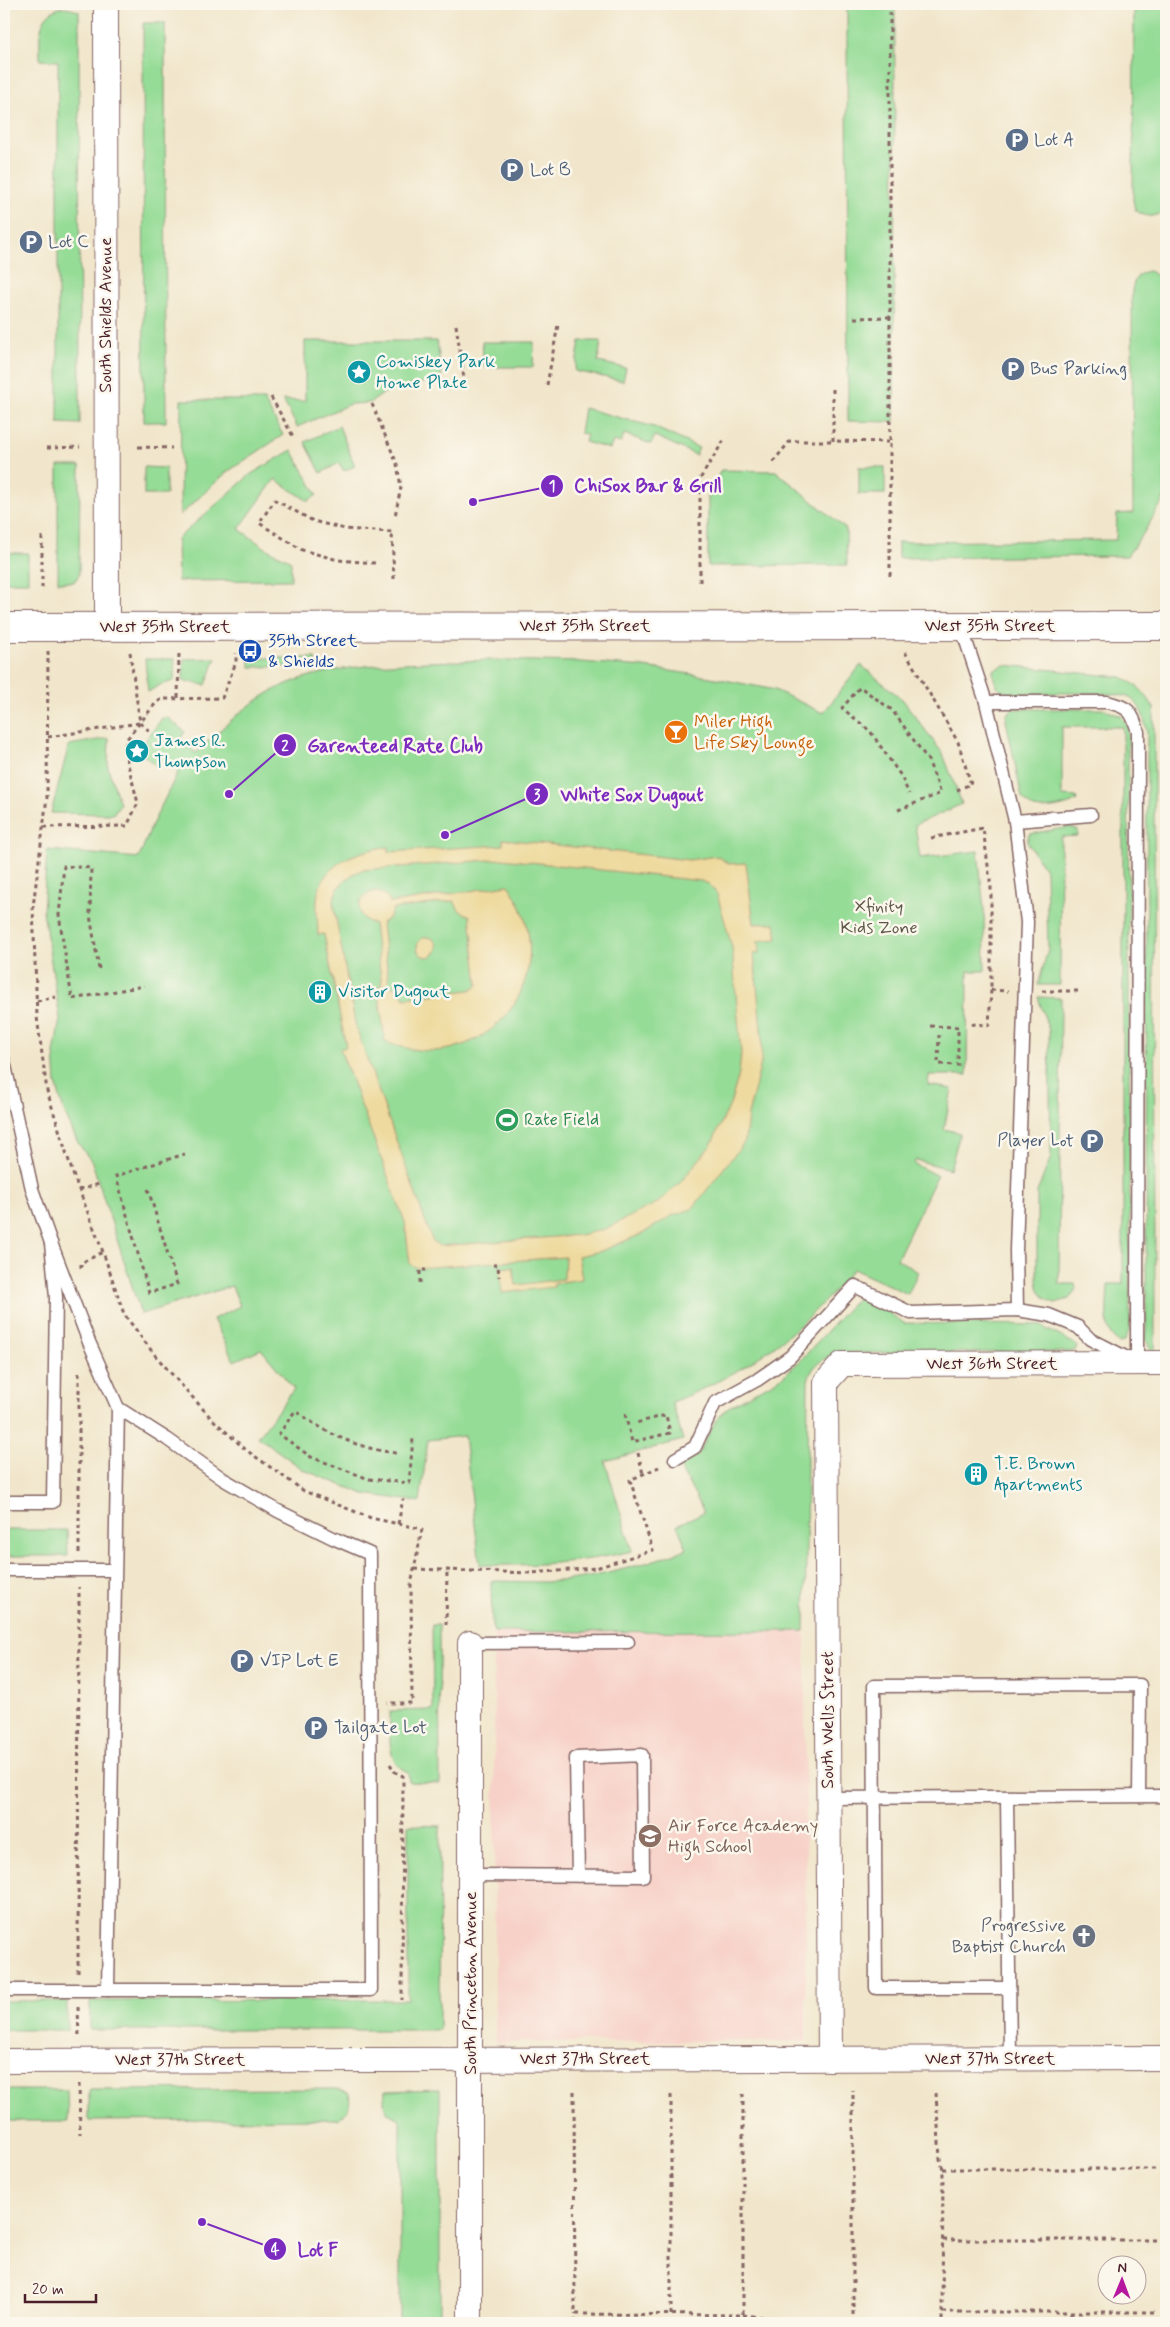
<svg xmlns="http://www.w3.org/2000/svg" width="1170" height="2327" font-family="Mynerve,sans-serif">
<rect width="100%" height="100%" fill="#fbf7ec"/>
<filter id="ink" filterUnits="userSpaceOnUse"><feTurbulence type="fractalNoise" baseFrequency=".02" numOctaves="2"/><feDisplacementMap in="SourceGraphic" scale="10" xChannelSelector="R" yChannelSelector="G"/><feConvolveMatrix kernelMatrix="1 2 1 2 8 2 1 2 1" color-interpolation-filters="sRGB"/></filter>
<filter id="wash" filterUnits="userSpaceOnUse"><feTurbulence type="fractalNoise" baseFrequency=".0096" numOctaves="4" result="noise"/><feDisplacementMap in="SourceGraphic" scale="20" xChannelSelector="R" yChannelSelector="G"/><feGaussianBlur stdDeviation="1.12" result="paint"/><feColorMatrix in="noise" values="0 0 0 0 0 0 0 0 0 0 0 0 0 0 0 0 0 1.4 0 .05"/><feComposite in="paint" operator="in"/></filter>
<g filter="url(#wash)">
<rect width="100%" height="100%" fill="#f1e6cb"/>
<polygon fill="#f7d1c8" points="805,1631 806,2041 495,2042 494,1632"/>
<g fill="#95dc96" stroke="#707e60">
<polygon points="847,4 895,4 894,422 848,421"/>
<path d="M1134,4H1166V195L1162,213C1152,218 1145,217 1135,210L1133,200Z"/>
<path d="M62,7L79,11L80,424L58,423V61L40,60C40,38 36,15 62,7Z"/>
<polygon points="143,23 165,23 166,422 144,422"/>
<path d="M1149,271L1162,278L1165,286V497L1143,534L1127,556L898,558V542L1116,540L1117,514L1133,513L1132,290C1134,280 1138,272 1149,271Z"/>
<polygon points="305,341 437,341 442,378 387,391 370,403 350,404 297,427 283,400 305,401"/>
<polygon points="580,341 601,341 598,362 626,368 623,381 575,371"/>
<polygon points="482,342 534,342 533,367 484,367"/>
<polygon points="181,400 264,400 283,435 227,472 180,515"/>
<polygon points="584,408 654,427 699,448 696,455 655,436 651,444 624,434 621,443 613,441 610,449 585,442 587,434 580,433"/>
<polygon points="339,426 355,466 344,471 339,463 321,473 305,442"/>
<polygon points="292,450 317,495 308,501 275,479 239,529 267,549 291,561 291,580 178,581 177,539 251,474"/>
<polygon points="58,466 80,466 79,575 74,582 58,582"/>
<polygon points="144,467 166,468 166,495 144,495"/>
<rect x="859" y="467" width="26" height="27"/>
<polygon points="721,470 776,471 846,529 847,565 708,566 708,494"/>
<rect x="4" y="553" width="24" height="29"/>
<polygon points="216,658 206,685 183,681 184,659"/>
<polygon points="250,658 315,658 316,666 250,667"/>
<polygon points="145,659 175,659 174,681 160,685 148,692"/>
<path d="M490,660L582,662L644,667L710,677L775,690L823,713L861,665L903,700L943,754L962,804L915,825L920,858L978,851L984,909L985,971H968L967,1075H929L928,1085L952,1089L944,1129L960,1133L950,1169L916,1160L914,1164L937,1176L897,1259L918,1272L908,1294L853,1269C801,1333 748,1372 672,1402L683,1440L605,1461L632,1551C581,1563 532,1566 480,1565L464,1436L428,1440L420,1502L364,1494L304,1470L258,1437L294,1389L261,1349L234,1361L213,1319L240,1306L232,1286L141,1314L92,1162L78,1143L64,1112L56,1083L54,1053L60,1019L43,911L47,850L139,858L151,827L179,770L165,759L159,768L141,753L143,750L140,748L163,717L165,719L167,717L185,732L179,740L196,753C222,728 247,703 280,687C337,660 426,663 490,660Z"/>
<path d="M1004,665L1121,677C1137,684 1145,692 1154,708L1155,1352L1150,1349L1146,1339L1147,732C1144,719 1142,705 1130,698C1118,690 1029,694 1009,694C997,690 993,682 993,670Z"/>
<path d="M1012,709H1103L1121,716L1128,727L1130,1329L1125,1340L1120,1343C1101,1336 1108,1301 1108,1284H1123V727H1062V796L1076,797L1077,800C1069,806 1045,811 1034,808C1029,806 1026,802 1022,798L1006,720L1007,714Z"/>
<polygon points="109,738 108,768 120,804 113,814 51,813 69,745"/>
<polygon points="1070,827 1078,830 1078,836 1061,837 1060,985 1038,985 1048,949 1046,871 1027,842 1029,834"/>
<path d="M1038,997L1061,998L1059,1284H1075L1076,1289L1069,1299L1055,1303C1043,1299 1038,1292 1037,1280V1192L1051,1157L1049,1031Z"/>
<path d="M861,1294L904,1323L1039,1325L1075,1344L1077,1347L1076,1350L1069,1352L837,1353C822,1359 812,1365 808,1381L805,1631L494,1632L492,1625L491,1581C509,1581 527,1582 545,1582C594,1580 642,1565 687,1549L677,1525L704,1512L679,1466L698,1455L716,1420L727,1408L782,1377L800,1361Z"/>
<polygon points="4,1530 67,1530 68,1556 4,1556"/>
<path d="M432,1625H439L440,1783L409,1782L408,1772C384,1763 391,1732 390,1711L433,1710Z"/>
<polygon points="408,1825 440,1826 439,2030 90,2030 90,2001 408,2000"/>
<rect x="4" y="2001" width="63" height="29"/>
<path d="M336,2089L349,2093C351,2106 349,2111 338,2119L89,2121V2090Z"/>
<polygon points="440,2089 440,2323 400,2323 400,2119 386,2112 384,2103 385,2091"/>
<polygon points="4,2090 67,2090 68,2121 4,2121"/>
</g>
<g fill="#eeda9e" stroke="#9c7c64" fill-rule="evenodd">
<path d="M503,839L689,860L717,856L729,864L746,863L754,924L775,923L777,939L758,941L759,953L754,954L762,1040L761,1063L748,1115L745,1141L692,1209L671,1216L642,1234L601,1251L578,1256L582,1279L554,1283V1287L502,1293L500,1268L513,1267L516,1285L564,1279L565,1257L417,1268L410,1264L405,1222L340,1049L346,1047L324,934L318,935C318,923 316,911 317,900C320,863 358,850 389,847V852L503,845ZM502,859L701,881L709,884L717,894L732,947L741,1053L739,1074L730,1105L711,1145L681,1182L659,1202L605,1229L580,1235L439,1246L432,1240L356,1028L333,902C336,886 347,876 362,870Z"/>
<path d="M508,885C550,942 529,1023 460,1046C435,1055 409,1050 385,1042L378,987L382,986L374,924C340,913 374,872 391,903ZM454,901L459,910L470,916L478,985L470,990L405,998L397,988L389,986L382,923L389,918L393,909Z"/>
<circle cx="427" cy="947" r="10"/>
</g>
</g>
<g filter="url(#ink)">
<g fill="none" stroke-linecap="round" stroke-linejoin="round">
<g stroke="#846563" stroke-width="15">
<g id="service">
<polyline points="961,626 986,702 1015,821 1027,922 1016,1250 1017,1310"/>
<polyline points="1015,821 1091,815"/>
<polyline points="4,1061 32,1189 51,1243 56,1297 53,1502 4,1502"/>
<polyline points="51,1243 89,1342 118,1408 108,1990"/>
<path d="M675,1459L695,1447L715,1403L757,1380L790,1357L855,1286L911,1313L1017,1310L1049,1315L1078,1327L1090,1339L1137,1363L1138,732C1132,711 1129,707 1107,702H986"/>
<polyline points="4,1570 114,1570"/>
<polyline points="470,1643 628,1642"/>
<polyline points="1007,1797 1010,2058"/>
<polyline points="828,1798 1166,1796"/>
<polyline points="471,1875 643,1876 642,1755 576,1758 578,1876"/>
<polyline points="1009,1988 876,1988 874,1686 1140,1685 1139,1796"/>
<polyline points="4,1990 371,1990 370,1554 333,1538 278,1511 223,1479 167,1439 118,1408"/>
</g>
</g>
<g stroke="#846563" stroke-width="26">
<g id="minor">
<polyline points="106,4 107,627"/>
<polyline points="830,2059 826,1382 842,1364 1166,1363"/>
<polyline points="4,2061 1166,2058"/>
<polyline points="470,2323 470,1643"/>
</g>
</g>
<g stroke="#846563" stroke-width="30">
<polyline id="secondary" points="4,627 1166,626"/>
</g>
<g stroke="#846563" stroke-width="3" stroke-dasharray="4 4" stroke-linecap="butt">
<polyline points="890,4 890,576"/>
<polyline points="854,318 890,317"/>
<polyline points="456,325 465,385"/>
<polyline points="547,385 558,325"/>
<polyline points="833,389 833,441 891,442"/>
<polyline points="271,397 294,438"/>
<polyline points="372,404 397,464 401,487 395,516"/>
<polyline points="138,447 172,448"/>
<polyline points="47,448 80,447"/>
<polyline points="773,462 790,441 833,441"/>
<polyline points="42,536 42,591"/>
<polyline points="375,563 338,560 302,550 259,523 275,500 313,521 345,529 392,532 394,579"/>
<polyline points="700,582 700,479 724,440"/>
<polyline points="48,651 47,797 33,907 37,1017 47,1091 73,1174 103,1252 124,1314 154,1354 210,1417 246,1450 304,1491 371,1518 422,1529 411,1585 412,1703 387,1703"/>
<polyline points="130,652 140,723 152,733"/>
<polyline points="905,652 958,742 971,784 957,790"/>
<polyline points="178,698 179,652"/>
<polyline points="48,737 139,723"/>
<polyline points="898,810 941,793 928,760 892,710 860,687 842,708 870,731 901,776 909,794"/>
<polyline points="43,827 127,826 138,803 126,757 126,740 156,703 162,699 222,698 236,662 236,653"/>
<polyline points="931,838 983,828 991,888 991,990 989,1025 968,1024"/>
<polyline points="99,969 90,915 91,868 64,866 59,915 72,999 144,986"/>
<polyline points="991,990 1008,991"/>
<polyline points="1042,991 1079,991"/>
<polyline points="37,1001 56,997"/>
<polyline points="930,1026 958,1027 958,1065 938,1064 939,1035"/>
<polyline points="148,1189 177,1284 149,1293 116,1176 185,1154"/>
<polyline points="79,1190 99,1184"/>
<polyline points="493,1265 498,1265 499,1277"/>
<polyline points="81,1268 81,1263 103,1252"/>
<polyline points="420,1283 420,1270 426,1270"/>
<polyline points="625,1414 632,1442 670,1433 666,1415 636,1423"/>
<path d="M396,1453C356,1448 328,1434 295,1411L279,1434L311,1457L369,1479L409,1483L413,1439"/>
<polyline points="638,1453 643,1474"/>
<polyline points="398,1524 403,1499"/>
<polyline points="79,1553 79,1369"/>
<polyline points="414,1569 531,1573 596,1568 653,1550 630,1480 659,1467"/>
<polyline points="446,1625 447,1570"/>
<polyline points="390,1764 395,1772 403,1776 402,2000"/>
<polyline points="78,1973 79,1587"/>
<polyline points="78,2007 79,2038"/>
<polyline points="79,2084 80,2134"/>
<polyline points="574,2091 575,2314 743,2315 743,2092"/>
<polyline points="936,2093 940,2159 943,2169 942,2323"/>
<polyline points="943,2169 1156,2169"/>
<polyline points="943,2240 1156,2240"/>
<polyline points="942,2312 1156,2312"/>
<polyline points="1071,2312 1071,2323"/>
<polyline points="671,2315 671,2091"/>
<polyline points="743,2315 763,2317 763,2323"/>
<polyline points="575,2323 575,2314"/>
<polyline points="853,2323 853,2090"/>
</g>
<use href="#service" stroke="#fff" stroke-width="12"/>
<use href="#minor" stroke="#fff" stroke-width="24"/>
<use href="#secondary" stroke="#fff" stroke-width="28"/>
</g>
</g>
<defs>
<g id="parking-disc" transform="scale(1.25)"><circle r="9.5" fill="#5c6f8a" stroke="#fbf7ec"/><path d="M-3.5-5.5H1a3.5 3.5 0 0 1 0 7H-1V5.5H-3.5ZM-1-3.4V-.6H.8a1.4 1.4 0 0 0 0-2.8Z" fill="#fff"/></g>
<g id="sight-disc" transform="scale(1.25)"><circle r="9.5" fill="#0f9aa8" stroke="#fbf7ec"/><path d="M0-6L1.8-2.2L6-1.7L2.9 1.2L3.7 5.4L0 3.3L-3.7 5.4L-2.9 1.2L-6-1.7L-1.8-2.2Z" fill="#fff"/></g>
<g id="bus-disc" transform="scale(1.25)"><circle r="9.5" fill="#1a4fb4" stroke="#fbf7ec"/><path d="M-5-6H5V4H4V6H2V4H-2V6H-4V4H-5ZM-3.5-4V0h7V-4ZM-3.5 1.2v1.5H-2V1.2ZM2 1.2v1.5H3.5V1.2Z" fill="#fff"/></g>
<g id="bar-disc" transform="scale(1.25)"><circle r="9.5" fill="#e8710a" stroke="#fbf7ec"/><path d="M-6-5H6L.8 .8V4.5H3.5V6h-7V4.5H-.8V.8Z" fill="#fff"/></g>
<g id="building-disc" transform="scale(1.25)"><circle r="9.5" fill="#0f9aa8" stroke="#fbf7ec"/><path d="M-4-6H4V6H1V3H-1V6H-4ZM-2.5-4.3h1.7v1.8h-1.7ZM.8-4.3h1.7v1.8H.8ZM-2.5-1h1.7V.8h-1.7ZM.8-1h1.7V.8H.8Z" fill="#fff"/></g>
<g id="stadium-disc" transform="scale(1.25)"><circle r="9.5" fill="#2e9e5b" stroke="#fbf7ec"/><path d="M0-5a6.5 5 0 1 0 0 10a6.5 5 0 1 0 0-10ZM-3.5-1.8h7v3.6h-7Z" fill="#fff"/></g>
<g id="school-disc" transform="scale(1.25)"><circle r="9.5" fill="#8d6e63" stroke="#fbf7ec"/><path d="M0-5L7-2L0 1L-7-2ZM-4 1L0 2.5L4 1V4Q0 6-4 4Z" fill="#fff"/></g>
<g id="church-disc" transform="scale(1.25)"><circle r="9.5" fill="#6b7280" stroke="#fbf7ec"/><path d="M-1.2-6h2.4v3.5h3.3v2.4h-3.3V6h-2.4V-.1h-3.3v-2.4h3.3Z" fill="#fff"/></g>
</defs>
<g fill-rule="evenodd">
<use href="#parking-disc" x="1017" y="140"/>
<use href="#parking-disc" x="512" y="170"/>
<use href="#parking-disc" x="31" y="242"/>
<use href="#parking-disc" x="1013" y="369"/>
<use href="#sight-disc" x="359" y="372"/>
<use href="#bus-disc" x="250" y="651"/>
<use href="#bar-disc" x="676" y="732"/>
<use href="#sight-disc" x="137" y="751"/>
<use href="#building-disc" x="320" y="992"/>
<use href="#stadium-disc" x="507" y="1120"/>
<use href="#parking-disc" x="1092" y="1141"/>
<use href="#building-disc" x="976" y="1474"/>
<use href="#parking-disc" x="242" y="1661"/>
<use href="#parking-disc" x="316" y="1728"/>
<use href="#school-disc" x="650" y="1836"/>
<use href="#church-disc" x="1084" y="1936"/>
</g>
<g text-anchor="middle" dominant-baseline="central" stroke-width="5" stroke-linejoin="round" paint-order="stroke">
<g font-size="18" fill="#4e5e75" stroke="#fbf7ec" text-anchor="start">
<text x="1034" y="140">Lot A</text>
<text x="530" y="170">Lot B</text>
<text x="48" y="242">Lot C</text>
<text x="1030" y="369">Bus Parking</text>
<text x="1074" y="1141" text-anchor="end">Player Lot</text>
<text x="260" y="1661">VIP Lot E</text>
<text x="334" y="1728">Tailgate Lot</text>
</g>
<g font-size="18" fill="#4a1f2b" stroke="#fbf7ec">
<text transform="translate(106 315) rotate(-90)">South Shields Avenue</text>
<text x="585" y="626">West 35th Street</text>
<text x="990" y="626">West 35th Street</text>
<text x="165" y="627">West 35th Street</text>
<text x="992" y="1364">West 36th Street</text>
<text transform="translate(828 1720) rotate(-90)">South Wells Street</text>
<text transform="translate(471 1983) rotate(-90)">South Princeton Avenue</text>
<text x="585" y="2059">West 37th Street</text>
<text x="990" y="2059">West 37th Street</text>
<text x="180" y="2060">West 37th Street</text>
</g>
<g font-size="18" fill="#0d838f" stroke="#fbf7ec" text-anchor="start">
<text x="376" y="362">Comiskey Park<tspan x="376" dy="21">Home Plate</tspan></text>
<text x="154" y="741">James R.<tspan x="154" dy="21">Thompson</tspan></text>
<text x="338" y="992">Visitor Dugout</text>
<text x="994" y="1464">T.E. Brown<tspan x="994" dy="21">Apartments</tspan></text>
</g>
<g font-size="18" fill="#164399" stroke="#fbf7ec" text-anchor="start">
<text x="268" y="641">35th Street<tspan x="268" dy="21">&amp; Shields</tspan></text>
</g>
<g font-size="18" fill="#c56008" stroke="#fbf7ec" text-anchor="start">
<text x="694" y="722">Miler High<tspan x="694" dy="21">Life Sky Lounge</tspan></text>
</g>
<g font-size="18" fill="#60584b" stroke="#fbf7ec">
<text x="879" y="907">Xfinity<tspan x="879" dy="21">Kids Zone</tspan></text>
</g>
<g font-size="18" fill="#27864d" stroke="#fbf7ec" text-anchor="start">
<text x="524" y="1120">Rate Field</text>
</g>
<g font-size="18" fill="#785e54" stroke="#fbf7ec" text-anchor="start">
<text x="668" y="1826">Air Force Academy<tspan x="668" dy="21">High School</tspan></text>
</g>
<g font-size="18" fill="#5b616d" stroke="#fbf7ec" text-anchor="end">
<text x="1066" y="1926">Progressive<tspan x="1066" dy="21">Baptist Church</tspan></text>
</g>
</g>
<path fill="none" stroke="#7b2cbf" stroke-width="2" d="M473 502L552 486M229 794L285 745M445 835L537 794M202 2222L275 2249"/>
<g fill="#7b2cbf" stroke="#fbf7ec" stroke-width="2">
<circle cx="473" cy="502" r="5"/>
<circle cx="229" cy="794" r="5"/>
<circle cx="445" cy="835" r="5"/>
<circle cx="202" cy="2222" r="5"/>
<circle cx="552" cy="486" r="12"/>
<circle cx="285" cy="745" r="12"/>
<circle cx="537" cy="794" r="12"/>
<circle cx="275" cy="2249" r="12"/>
</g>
<g font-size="15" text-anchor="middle" font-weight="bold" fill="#fff">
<text x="552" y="491">1</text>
<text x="285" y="751">2</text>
<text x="537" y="800">3</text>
<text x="275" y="2254">4</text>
</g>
<g font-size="19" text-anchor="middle" font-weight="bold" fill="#7b2cbf" stroke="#fbf7ec" stroke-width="5" stroke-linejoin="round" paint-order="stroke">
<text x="648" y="492">ChiSox Bar &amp; Grill</text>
<text x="395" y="752">Garenteed Rate Club</text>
<text x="632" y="801">White Sox Dugout</text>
<text x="318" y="2256">Lot F</text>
</g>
<rect width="1170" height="2327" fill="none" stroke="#fbf7ec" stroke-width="20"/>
<g transform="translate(1122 2280) rotate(1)"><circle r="24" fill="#fbf7ec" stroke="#b4a19f"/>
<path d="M0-4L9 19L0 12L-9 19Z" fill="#b5179e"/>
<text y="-8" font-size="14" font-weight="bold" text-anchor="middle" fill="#4a1f2b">N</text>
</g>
<path d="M25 2294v8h71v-8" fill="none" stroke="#4a1f2b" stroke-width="2.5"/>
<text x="32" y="2294" font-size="15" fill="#4a1f2b" stroke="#fbf7ec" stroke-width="4" paint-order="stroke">20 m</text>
</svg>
